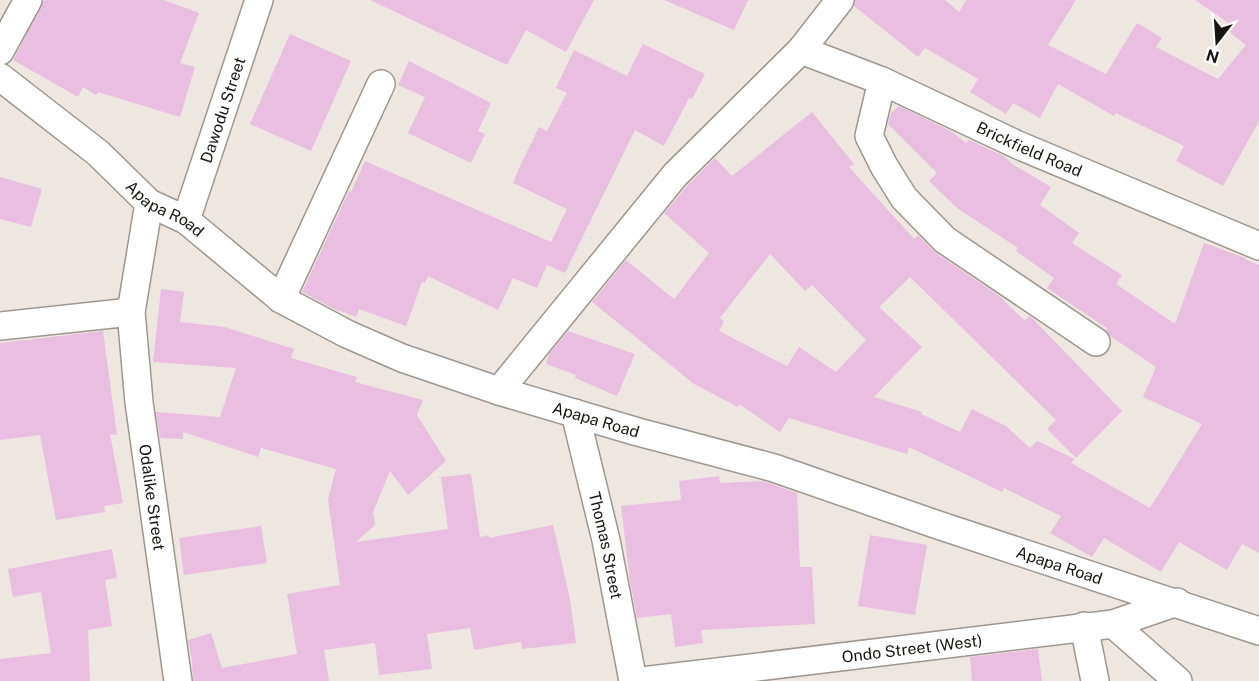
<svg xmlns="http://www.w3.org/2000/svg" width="1259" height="681" font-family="'Public Sans',sans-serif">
<rect width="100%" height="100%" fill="#eee6e0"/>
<g fill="#eabee0" fill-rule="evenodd">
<polygon points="44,0 164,0 199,13 180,63 195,67 180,117 98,92 96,95 83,87 78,97 13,60"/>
<polygon points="370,0 594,0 566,52 526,30 507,65"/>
<polygon points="664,0 748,0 734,30"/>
<polygon points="855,0 945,0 959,12 966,0 1076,0 1048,45 1106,74 1137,23 1162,38 1156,47 1218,79 1246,45 1223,27 1227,22 1195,0 1259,0 1259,121 1223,186 1176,161 1184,146 1116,113 1114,116 1058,84 1040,118 1013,103 1006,114 970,92 978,79 925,48 918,57 854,6"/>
<polygon points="290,34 351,61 311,151 250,124"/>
<polygon points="643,44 705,74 692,99 689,98 664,146 635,130 565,273 547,265 537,288 513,278 498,310 428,276 425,283 422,282 406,326 359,309 356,317 332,308 302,292 349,191 351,192 365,161 551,242 567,209 513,183 520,166 539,127 547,131 567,93 556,88 574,50 627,76"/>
<polygon points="409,61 491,103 478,131 485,134 471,163 408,133 425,97 398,85"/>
<path d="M899,106L951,131L966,143L969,140L1004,156L1012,164L1051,187L1040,205L1079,233L1072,243L1122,275L1116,284L1175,324L1204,243L1245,258V259L1259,265V553L1242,544L1227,570L1179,542L1161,572L1104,538L1092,557L1050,533L1061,516L1004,488L1002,492L909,447L907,454L789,418L780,432L739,404L738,407L694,384L592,302L626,260L674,299L709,253L664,213L687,186L715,158L732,176L812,112L854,164L849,167L914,239L918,235L936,253L998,295L1025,321L1029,316L1031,317L1122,411L1076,458L1047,429L1056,420L910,277L879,307L922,347L874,397L922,412L921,414L960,432L972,409L1006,426L1030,448L1037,441L1075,459L1071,463L1150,508L1202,424L1143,397L1156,367L1110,336L1106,330L1107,328L1047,288L1054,278L1016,251L1018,248L957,208L929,181L937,173L888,124L891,113ZM770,254L805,291L812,285L866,340L836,372L799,347L787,366L719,331L724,321L720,318Z"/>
<polygon points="0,177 42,189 31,227 0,219"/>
<polygon points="161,289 184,292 180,322 225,327 294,349 291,358 357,377 355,382 423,400 417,415 446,461 408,495 390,471 373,512 375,525 356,542 448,529 441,477 471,474 480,537 489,535 489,538 553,525 570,599 576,643 522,649 521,642 474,650 470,628 427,634 432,669 379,675 375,643 324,650 329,681 193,681 192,660 188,640 211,633 222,668 297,654 287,594 340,585 328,499 336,469 261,448 258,457 183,432 183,439 160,438 156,412 220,417 236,368 153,362"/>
<polygon points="103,331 117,435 110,434 123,503 104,506 105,512 56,520 40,435 0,440 0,343"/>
<polygon points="568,331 635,354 617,396 575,378 576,375 546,364 549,354"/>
<polygon points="719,476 720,483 763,481 797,493 800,567 812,567 815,624 701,630 703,643 675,647 671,614 637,618 630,581 621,506 681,500 679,481"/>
<polygon points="261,526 267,563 184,575 179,538"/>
<polygon points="870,535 927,545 915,615 858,606"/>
<polygon points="112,549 117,578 105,580 112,626 88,630 90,681 0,681 0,659 51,653 41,592 13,597 8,569"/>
<polygon points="1038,649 1042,681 972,681 970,657"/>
</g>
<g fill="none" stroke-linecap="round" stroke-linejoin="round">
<g stroke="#9e9790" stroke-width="30">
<g id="minor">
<path id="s1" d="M801,50L882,81L1018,145L1259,246"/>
<polyline points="0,51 28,0"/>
<path id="s2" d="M0,77L98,153L149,203L186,220L281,299L347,334L402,358L499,391L638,432L774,468L935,524L1259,631"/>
<polyline points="882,81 869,136 884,166 904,198 945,240 1096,342"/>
<path id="s3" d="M149,203L131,312L139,402L178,681"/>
<path id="s4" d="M186,220L259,0"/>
<polyline points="281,299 381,84"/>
<polyline points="0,326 131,312"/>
<polyline points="499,391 675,175 801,50 840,0"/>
<path id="s5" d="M575,413L606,540L633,681"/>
<polyline points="1113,624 1178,681"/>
<polyline points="1084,626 1095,681"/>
<path id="s6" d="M642,681L1113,624L1177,602"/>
</g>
</g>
<use href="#minor" stroke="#fff" stroke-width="27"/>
</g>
<g text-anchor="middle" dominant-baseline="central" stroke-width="6" stroke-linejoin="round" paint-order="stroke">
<g font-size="16" fill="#171512" stroke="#fff">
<text stroke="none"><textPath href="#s4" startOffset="116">Dawodu Street</textPath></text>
<text stroke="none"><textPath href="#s1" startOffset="249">Brickfield Road</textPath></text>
<text stroke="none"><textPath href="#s2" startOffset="212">Apapa Road</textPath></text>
<text stroke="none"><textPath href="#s2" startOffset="698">Apapa Road</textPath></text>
<text stroke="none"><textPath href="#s3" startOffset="297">Odalike Street</textPath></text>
<text stroke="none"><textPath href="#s5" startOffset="136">Thomas Street</textPath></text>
<text stroke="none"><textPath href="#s2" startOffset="1184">Apapa Road</textPath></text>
<text stroke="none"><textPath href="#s6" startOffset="272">Ondo Street (West)</textPath></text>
</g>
</g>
<g transform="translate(1217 42) rotate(197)" stroke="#ffffff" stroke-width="4.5" paint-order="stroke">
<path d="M0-4.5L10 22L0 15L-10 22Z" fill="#171512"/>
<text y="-9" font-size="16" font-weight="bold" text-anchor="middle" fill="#171512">N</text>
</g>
</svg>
